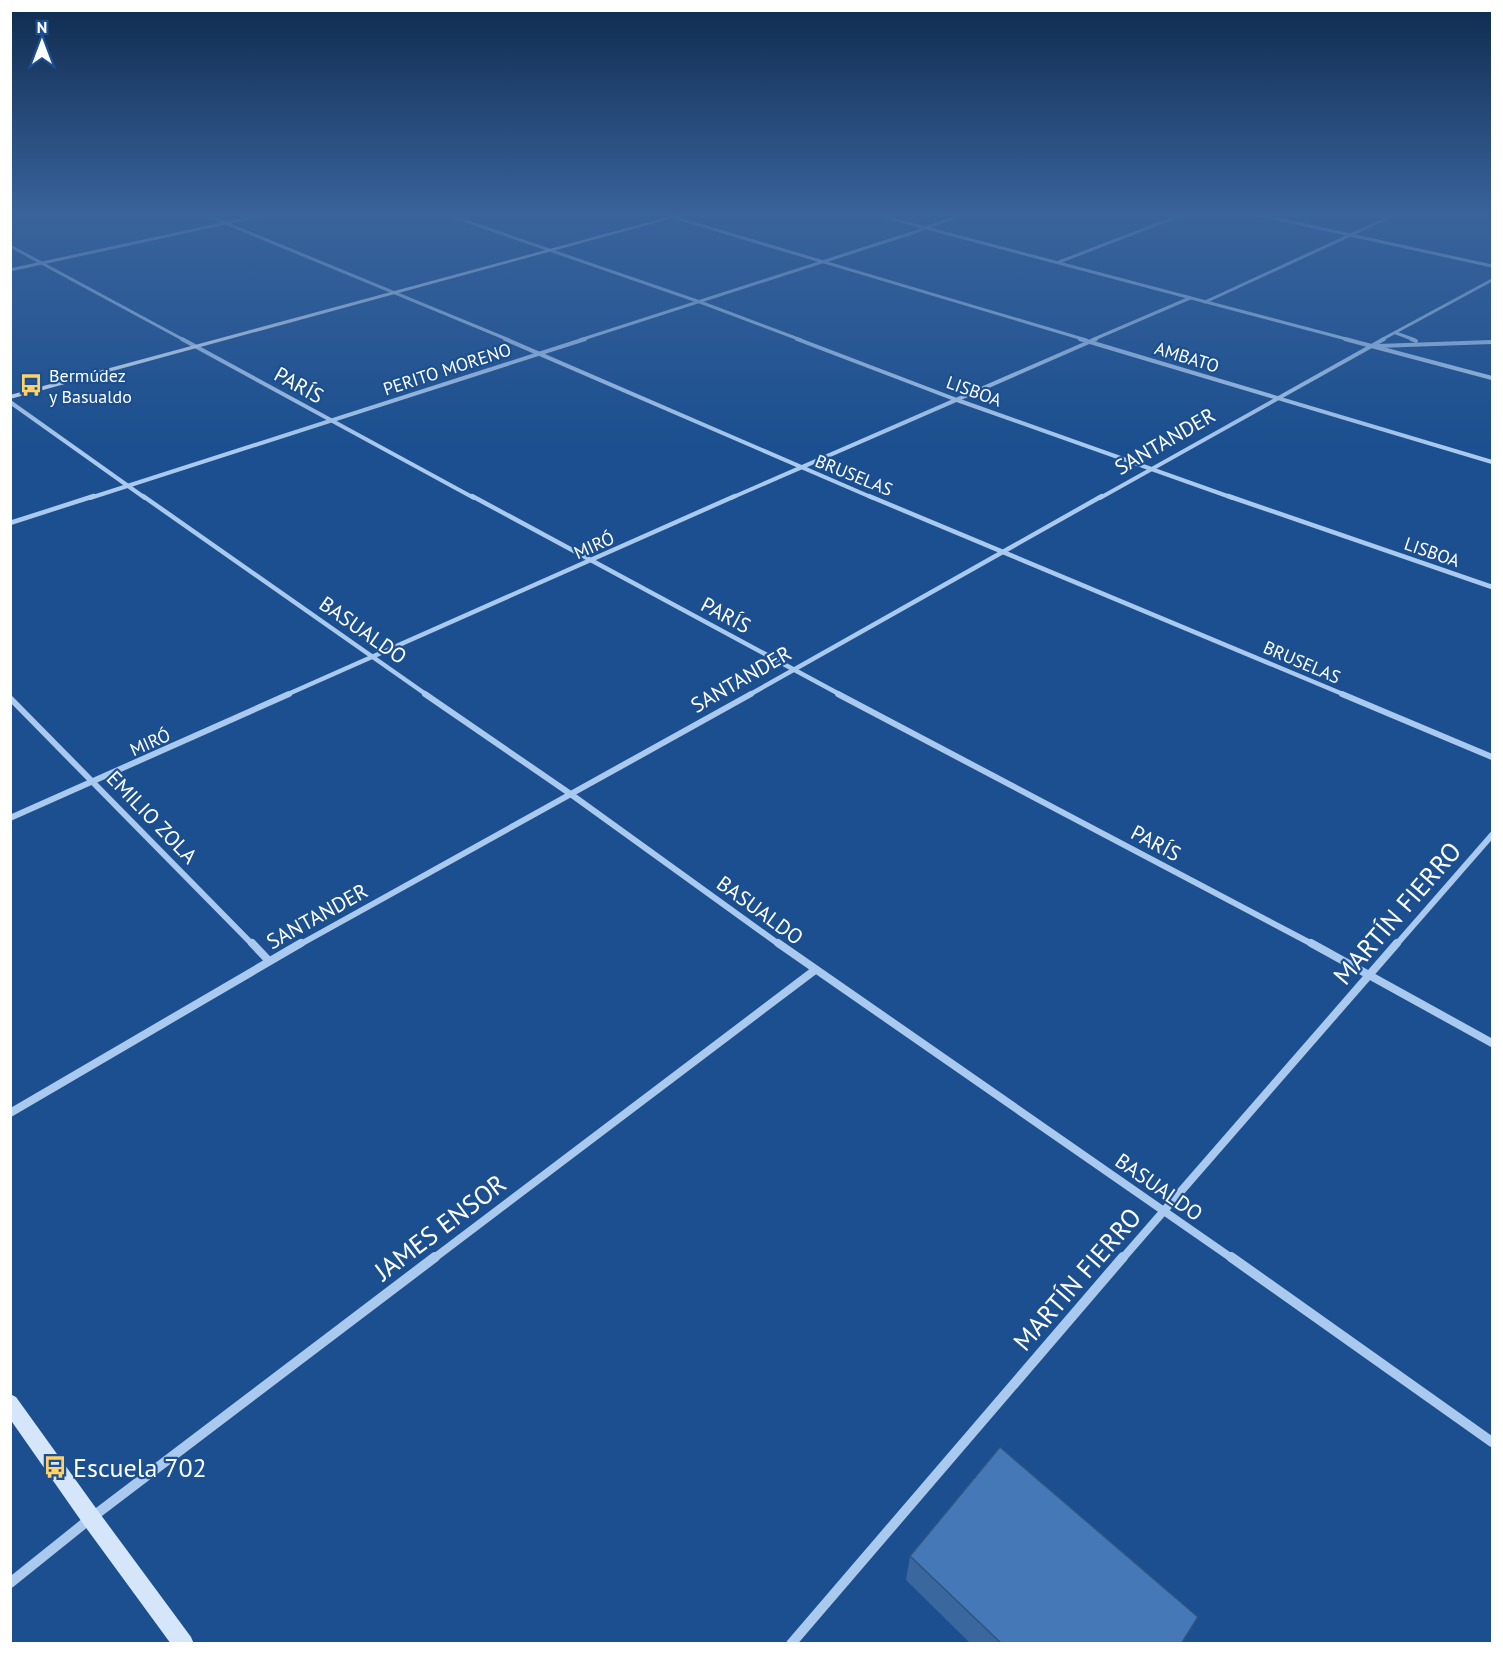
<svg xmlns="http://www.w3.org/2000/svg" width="1503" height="1654" font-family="'PT Sans',sans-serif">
<rect width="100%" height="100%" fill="#1b4f8f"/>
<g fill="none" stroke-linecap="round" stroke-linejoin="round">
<g stroke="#a9c9ee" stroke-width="3">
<polyline points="206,215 509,340"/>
<polyline points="448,215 700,302 801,340"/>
<polyline points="666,215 1086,340"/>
<polyline points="877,215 1350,340"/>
<polyline points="1259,215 1492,266"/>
<polyline points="10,246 184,340"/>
<polyline points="1059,262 1181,215"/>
<polyline points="10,270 263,215"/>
<polyline points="1205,302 1394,215"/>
<polyline points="1396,333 1415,340"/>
<polyline points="580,340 915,232 960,215"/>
<polyline points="1092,340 1190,298"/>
<polyline points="1381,340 1492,280"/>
</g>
<g stroke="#a9c9ee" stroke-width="4">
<polyline points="182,339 474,498"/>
<polyline points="505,339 873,498"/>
<polyline points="797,339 957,400 1233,498"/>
<polyline points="1080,339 1492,462"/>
<polyline points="1345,339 1492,378"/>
<polyline points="1411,339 1416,341"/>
<polyline points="1378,346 1492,342"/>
<polyline points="10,402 145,498"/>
<polyline points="90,498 585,339"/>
<polyline points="731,498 1096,339"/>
<polyline points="1100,498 1384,339"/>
</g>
<g stroke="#a9c9ee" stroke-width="4.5">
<polyline points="143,496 427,695"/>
<polyline points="472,496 841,695"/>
<polyline points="869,496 1345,695"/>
<polyline points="1228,496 1492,587"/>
<polyline points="10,523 94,496"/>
<polyline points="286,695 735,496"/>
<polyline points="749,695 1102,496"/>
</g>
<g stroke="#a9c9ee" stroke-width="6">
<polyline points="425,694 572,795 780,945"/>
<polyline points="838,694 1314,945"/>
<polyline points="1342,694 1492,757"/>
<polyline points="10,698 253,945"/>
<polyline points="10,818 289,694"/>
<polyline points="299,945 751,694"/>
<polyline points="1396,945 1492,835"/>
</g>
<g stroke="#a9c9ee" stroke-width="8">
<polyline points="252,943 269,961"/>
<polyline points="778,943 1233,1259"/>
<polyline points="1311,943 1492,1043"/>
<polyline points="10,1113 301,943"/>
<polyline points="433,1259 815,970"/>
<polyline points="1122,1259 1397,943"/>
</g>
<g stroke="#a9c9ee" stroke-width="10">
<polyline points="1231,1257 1492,1442"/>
<polyline points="10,1583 91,1518 435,1257"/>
<polyline points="791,1644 1123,1257"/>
</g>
<g fill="#d6e6fa" fill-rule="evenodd">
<polygon points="675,215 684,215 10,399 10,395"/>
<polygon points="10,1394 16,1397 98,1511 191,1637 194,1644 171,1644 84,1525 10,1419"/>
</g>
</g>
<polygon fill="#3a679d" points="910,1556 1182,1644 971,1644 906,1580"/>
<polygon fill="#305480" points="1198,1617 1182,1644 1181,1644"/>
<polygon fill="#4478b7" stroke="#305480" stroke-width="1.5" points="1000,1447 1198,1617 1181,1644 1002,1644 910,1556"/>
<linearGradient id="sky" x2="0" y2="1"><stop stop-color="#0f2b4f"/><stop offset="0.48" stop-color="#39639b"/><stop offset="1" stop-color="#39639b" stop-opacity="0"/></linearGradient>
<rect width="1503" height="447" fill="url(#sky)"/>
<defs>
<g id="bus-bare" transform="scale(1.8)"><path d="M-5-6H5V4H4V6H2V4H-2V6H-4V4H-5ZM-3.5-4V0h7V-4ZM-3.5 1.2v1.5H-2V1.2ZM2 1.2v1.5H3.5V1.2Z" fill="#ffd166" stroke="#1b4f8f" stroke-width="2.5" paint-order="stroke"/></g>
</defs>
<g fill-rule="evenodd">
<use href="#bus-bare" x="31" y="385"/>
<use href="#bus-bare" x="55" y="1467"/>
</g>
<g text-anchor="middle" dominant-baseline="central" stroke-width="4.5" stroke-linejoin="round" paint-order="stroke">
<g font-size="18" fill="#fff" stroke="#1b4f8f">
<text transform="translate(1187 357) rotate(17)">AMBATO</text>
<text transform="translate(447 369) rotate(-18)">PERITO MORENO</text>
<text transform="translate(974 391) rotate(20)">LISBOA</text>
<text transform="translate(854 475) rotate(22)">BRUSELAS</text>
<text transform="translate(594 545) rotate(-24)">MIRÓ</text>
<text transform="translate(1432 552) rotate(19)">LISBOA</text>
<text transform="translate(1302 662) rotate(23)">BRUSELAS</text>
<text transform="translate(150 742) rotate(-24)">MIRÓ</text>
</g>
<g font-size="18" fill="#fff" stroke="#1b4f8f" text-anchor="start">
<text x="49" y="375">Bermúdez<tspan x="49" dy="21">y Basualdo</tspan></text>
</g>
<g font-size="21" fill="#fff" stroke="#1b4f8f">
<text transform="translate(299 385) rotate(29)">PARÍS</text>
<text transform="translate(1165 441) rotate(-30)">SANTANDER</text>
<text transform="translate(726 615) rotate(28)">PARÍS</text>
<text transform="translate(363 630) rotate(35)">BASUALDO</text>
<text transform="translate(741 679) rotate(-30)">SANTANDER</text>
<text transform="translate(152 817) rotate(46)">EMILIO ZOLA</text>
<text transform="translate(1156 843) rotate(28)">PARÍS</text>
<text transform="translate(760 910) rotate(36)">BASUALDO</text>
<text transform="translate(317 916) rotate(-29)">SANTANDER</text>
<text transform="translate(1159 1187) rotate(35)">BASUALDO</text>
</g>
<g font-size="26" fill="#fff" stroke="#1b4f8f">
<text transform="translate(1397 913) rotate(-49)">MARTÍN FIERRO</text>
<text transform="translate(440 1227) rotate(-37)">JAMES ENSOR</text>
<text transform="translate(1077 1279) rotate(-49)">MARTÍN FIERRO</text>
</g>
<g font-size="26" fill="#fff" stroke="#1b4f8f" text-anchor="start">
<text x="73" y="1467">Escuela 702</text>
</g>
</g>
<rect width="1503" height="1654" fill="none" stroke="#ffffff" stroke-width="24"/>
<g transform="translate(42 42)" stroke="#1b4f8f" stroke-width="4.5" paint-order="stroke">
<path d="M0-4.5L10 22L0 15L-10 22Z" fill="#ffffff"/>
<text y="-9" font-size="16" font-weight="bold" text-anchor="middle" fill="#ffffff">N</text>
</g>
</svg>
